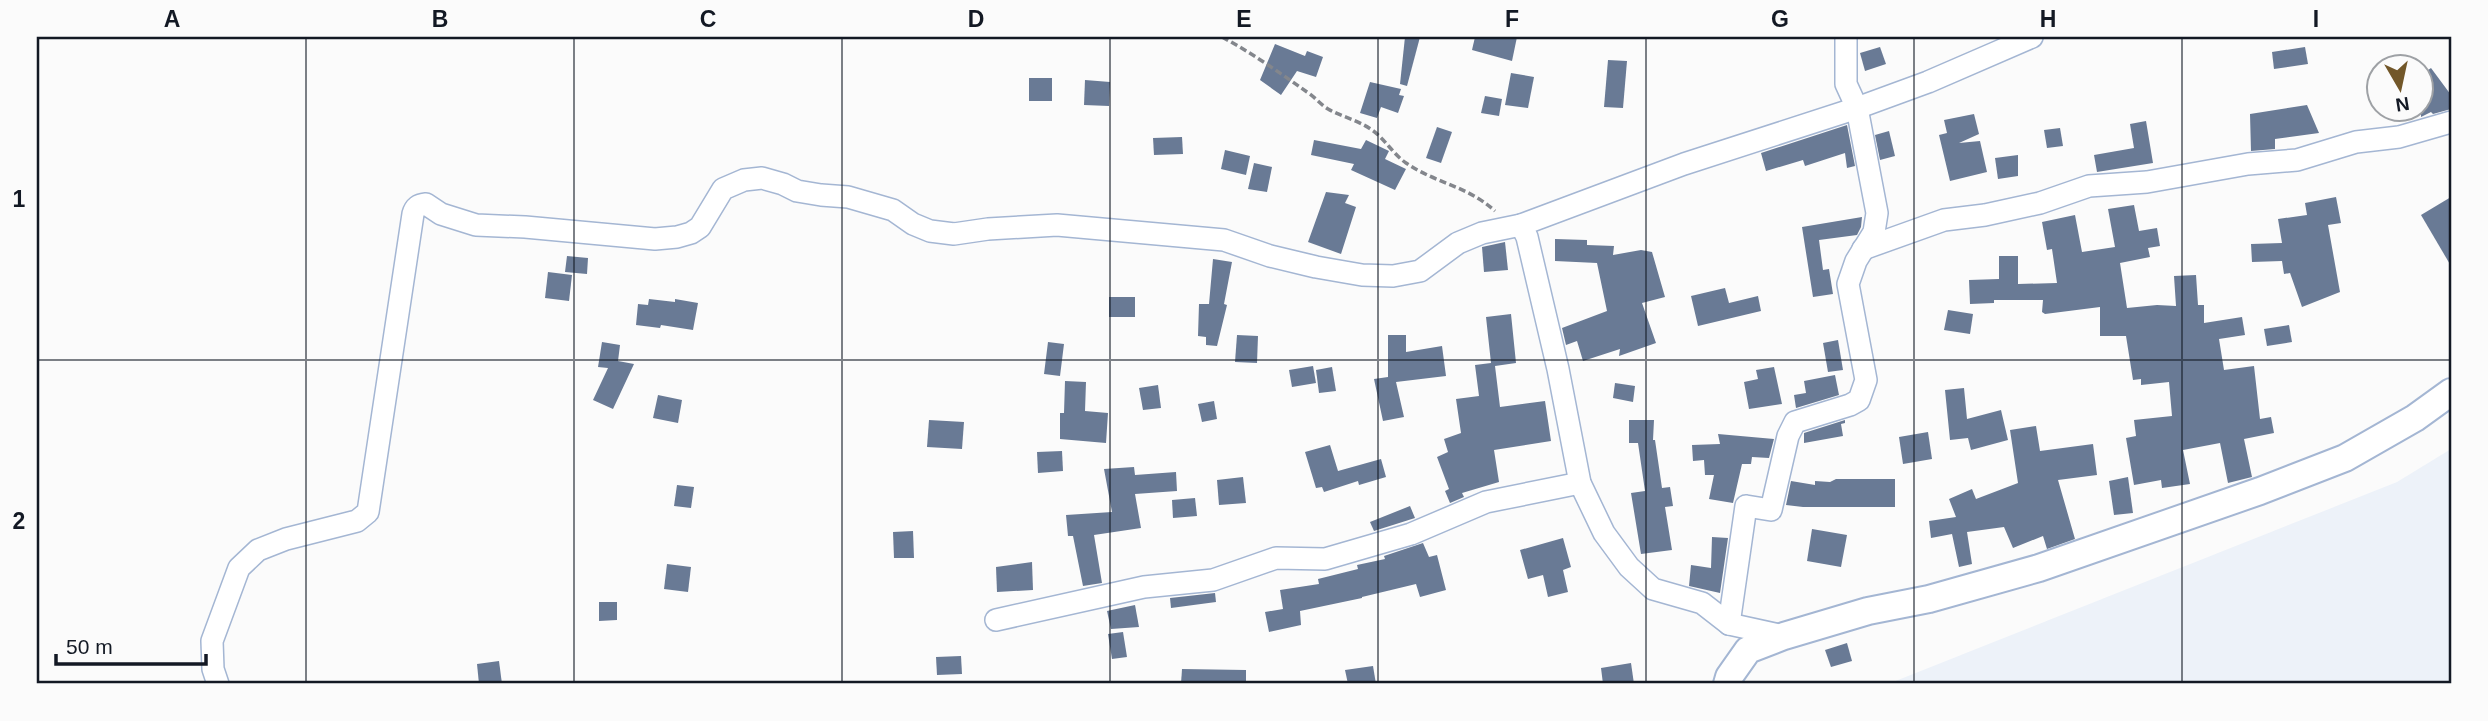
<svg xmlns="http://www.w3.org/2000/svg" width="2488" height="721" font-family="Arial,sans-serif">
<rect width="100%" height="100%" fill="#fbfbfb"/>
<polygon fill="#edf2f9" points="2451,449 2451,684 1888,684 2397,482"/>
<g fill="#697a95">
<polygon points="1405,37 1420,37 1407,86 1400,84"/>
<polygon points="1475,37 1517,37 1512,61 1472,50"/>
<polygon points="1275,44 1305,56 1307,51 1323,57 1316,77 1297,71 1281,95 1260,80"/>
<polygon points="1880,47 1886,64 1865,71 1860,53"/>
<polygon points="2305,47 2308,64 2274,69 2272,52"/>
<polygon points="1608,60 1627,61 1623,108 1604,107"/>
<polygon points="2431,68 2451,95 2451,109 2433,114 2431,112 2421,117 2421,75"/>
<polygon points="1511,73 1534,77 1528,108 1505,105"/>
<rect x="1029" y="78" width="23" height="23"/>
<polygon points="1085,80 1110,82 1109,106 1084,105"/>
<polygon points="1370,82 1401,89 1399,95 1404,96 1398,113 1381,107 1377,118 1360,113"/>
<polygon points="1485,96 1502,99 1499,116 1481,113"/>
<polygon points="2307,105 2319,133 2275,139 2275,149 2251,151 2250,114"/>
<polygon points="1974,114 1979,134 1959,143 1980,141 1987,172 1950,181 1939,135 1947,133 1944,120"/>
<polygon points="2146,121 2153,163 2097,172 2094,155 2134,148 2130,124"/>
<polygon points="1847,125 1855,166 1847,168 1845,153 1805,166 1803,160 1766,171 1761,153"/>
<polygon points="1437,127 1452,132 1441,163 1426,158"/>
<polygon points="2060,128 2063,146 2047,148 2044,130"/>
<polygon points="1889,131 1895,156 1880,160 1875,135"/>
<polygon points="1182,137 1183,154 1154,155 1153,138"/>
<polygon points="1314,140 1361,149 1366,140 1389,151 1385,159 1406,169 1395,190 1351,170 1354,164 1311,155"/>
<polygon points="1225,150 1250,156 1246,175 1221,169"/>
<polygon points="2018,155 2018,176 1998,179 1995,158"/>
<polygon points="1254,163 1272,167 1267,192 1248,189"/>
<polygon points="1326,192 1349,195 1345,203 1356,207 1341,254 1308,242"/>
<polygon points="2336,197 2341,223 2328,225 2340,292 2302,307 2290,273 2284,274 2282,261 2252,262 2251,244 2282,243 2278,219 2307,215 2305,203"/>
<polygon points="2451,197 2451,266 2421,215"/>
<polygon points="2134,205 2139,231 2157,228 2160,246 2148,248 2150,257 2120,263 2127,308 2157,305 2176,306 2174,276 2196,275 2198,305 2204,305 2204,323 2242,317 2245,335 2219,339 2224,370 2254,366 2260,419 2271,417 2274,433 2244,439 2252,477 2228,483 2220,443 2183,450 2190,484 2162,488 2161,480 2134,485 2126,438 2136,436 2134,420 2172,416 2169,382 2141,385 2141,379 2133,380 2126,336 2100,336 2100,307 2045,314 2042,312 2043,300 1994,300 1994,303 1970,304 1969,280 1999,279 1999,256 2018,256 2018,284 2057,283 2052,249 2047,250 2042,222 2075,215 2082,252 2115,247 2108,209"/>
<polygon points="1862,217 1861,227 1857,235 1819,240 1823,270 1829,269 1833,294 1813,297 1802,227"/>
<polygon points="1555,239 1587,240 1587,245 1614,246 1613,255 1641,250 1652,252 1665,297 1642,303 1656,343 1619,356 1620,349 1583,361 1577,341 1566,345 1562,328 1607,311 1597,263 1555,261"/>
<polygon points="1505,242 1508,270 1484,272 1482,247"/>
<polygon points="567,256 588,258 587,274 565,272"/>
<polygon points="1213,259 1232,262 1224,304 1227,305 1217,346 1206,345 1206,337 1198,336 1199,304 1209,304"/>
<polygon points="548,272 572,275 569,301 545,298"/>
<polygon points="1725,288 1729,303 1758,296 1761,311 1698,326 1691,296"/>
<rect x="1109" y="297" width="26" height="20"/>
<polygon points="649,299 675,302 675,299 698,303 693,330 661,325 660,328 636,325 638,304 648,305"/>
<polygon points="1948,310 1973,314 1970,334 1944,330"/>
<polygon points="1511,314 1516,363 1495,366 1500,407 1545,401 1551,441 1494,450 1499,482 1462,493 1464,497 1450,503 1445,491 1449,489 1437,457 1448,452 1444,439 1461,433 1456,399 1479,396 1475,365 1491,363 1486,317"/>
<polygon points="2289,325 2292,342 2267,346 2264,329"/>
<polygon points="1237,335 1258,336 1257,363 1235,362"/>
<polygon points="1388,335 1406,335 1406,352 1442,346 1446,376 1396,382 1404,417 1383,421 1374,379 1388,377"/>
<polygon points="1838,340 1843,370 1828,372 1823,343"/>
<polygon points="602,342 620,345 618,361 634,364 613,409 593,400 608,368 598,367"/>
<polygon points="1048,342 1064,344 1060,376 1044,374"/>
<polygon points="1313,366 1316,383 1292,387 1289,370"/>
<polygon points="1332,367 1336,391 1319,393 1316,370"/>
<polygon points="1774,367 1782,404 1749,409 1744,382 1758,379 1756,370"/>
<polygon points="1835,375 1839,395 1796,408 1794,395 1806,393 1804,381"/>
<polygon points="1065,381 1086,382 1085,411 1108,413 1106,443 1060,439 1060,413 1064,413"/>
<polygon points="1615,383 1635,386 1633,402 1613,398"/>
<polygon points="1158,385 1161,408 1143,410 1139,388"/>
<polygon points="1964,388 1967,419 2001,410 2008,440 1971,450 1968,438 1950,440 1945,390"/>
<polygon points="658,395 682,400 678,423 653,418"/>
<polygon points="1214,401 1217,419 1202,422 1198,404"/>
<polygon points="929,420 964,422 962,449 927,447"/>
<polygon points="1629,420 1654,420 1653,440 1655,440 1662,488 1670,487 1673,506 1665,507 1672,550 1641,554 1631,493 1645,491 1638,443 1629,443"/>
<polygon points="1845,420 1845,423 1841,424 1843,436 1804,443 1804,433"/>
<polygon points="2036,426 2040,451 2093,444 2097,475 2058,480 2075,539 2047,549 2043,536 2013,548 2004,527 1967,532 1972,564 1959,567 1952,534 1931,538 1929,521 1956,517 1949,499 1972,489 1976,499 2018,483 2010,430"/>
<polygon points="1928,432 1932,459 1903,464 1899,437"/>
<polygon points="1718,434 1774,439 1769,458 1752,457 1751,464 1742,464 1733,503 1709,499 1714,475 1705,475 1704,460 1693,461 1692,445 1720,444"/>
<polygon points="1330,445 1338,471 1381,459 1386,477 1359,485 1358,481 1324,492 1322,487 1316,488 1305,452"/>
<polygon points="1062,451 1063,471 1038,473 1037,452"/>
<polygon points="1134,467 1135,475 1176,472 1177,491 1135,494 1141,528 1094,535 1102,583 1083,586 1073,536 1068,536 1066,515 1112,512 1104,469"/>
<polygon points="1243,477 1246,503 1219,505 1217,480"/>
<polygon points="2128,477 2133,513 2114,515 2109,481"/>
<polygon points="1836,479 1895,479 1895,507 1803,507 1786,505 1791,481 1815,485 1815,481 1830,482"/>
<polygon points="677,485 694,487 691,508 674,506"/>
<polygon points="1195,498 1197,516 1173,518 1172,500"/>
<polygon points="1410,506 1415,518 1374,531 1370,522"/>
<polygon points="1812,529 1847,535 1841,567 1807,561"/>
<polygon points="913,531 914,558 894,558 893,532"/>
<polygon points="1712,537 1728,538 1720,593 1689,586 1691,565 1711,568"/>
<polygon points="1563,538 1571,567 1563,570 1568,592 1548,597 1543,575 1528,579 1520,550"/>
<polygon points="1423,543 1429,557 1437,555 1446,590 1420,597 1416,584 1362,597 1362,598 1300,611 1301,625 1269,632 1265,612 1283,609 1280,590 1319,584 1318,579 1358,569 1357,565 1385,559 1384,556"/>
<polygon points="1032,562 1033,590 997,592 996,567"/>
<polygon points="667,564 691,567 688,592 664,589"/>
<polygon points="1215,593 1216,602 1171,608 1170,598"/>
<polygon points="599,602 617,602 617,620 599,621"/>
<polygon points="1135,605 1139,627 1111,629 1107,611"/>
<polygon points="1123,632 1127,657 1112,659 1108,634"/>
<polygon points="1847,643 1852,661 1831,667 1825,650"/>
<polygon points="961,656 962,674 937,675 936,657"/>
<polygon points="499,661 502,684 479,684 477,664"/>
<polygon points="1631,663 1634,684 1603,684 1601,668"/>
<polygon points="1373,666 1376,684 1348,684 1345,670"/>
<polygon points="1182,669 1246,670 1246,684 1181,684"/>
</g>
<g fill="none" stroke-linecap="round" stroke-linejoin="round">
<g stroke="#a4b6d3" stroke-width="24">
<g id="minor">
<polyline points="1521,225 1527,237 1558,369 1580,483 1604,533 1629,567 1653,589 1702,603 1729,624 1784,636"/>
<polyline points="1863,249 1944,220 1985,215 2040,203 2089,186 2147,182 2248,164 2297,160 2356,142 2399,137 2451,122"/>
<polyline points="996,620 1144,587 1213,580 1276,558 1325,559 1411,534 1486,502 1580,483"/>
<polyline points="1729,624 1746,506 1771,510 1788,436 1795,422 1850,405 1859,400 1866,380 1848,284 1856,261 1874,232 1877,213 1857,108 1846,84 1846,37"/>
<path d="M218,684L213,669L212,641L239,568L258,550L286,539L357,521L368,512L413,214C415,207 418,205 426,204L441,214L476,225L525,227L655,239L677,237L691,233L700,227L723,189L744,180L762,178L783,184L797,191L821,195L848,197L893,210L913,224L930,231L954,234L988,229L1057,225L1224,240L1270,256L1316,267L1362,275L1393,276L1420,271L1458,243L1482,233L1521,225L1684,164L1857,108L1928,82L2032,37"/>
</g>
</g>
<g stroke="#a4b6d3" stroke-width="30">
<polyline id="tertiary" points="1727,684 1729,677 1748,650 1784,636 1868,611 1929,599 2039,568 2260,491 2345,458 2415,418 2451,392"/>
</g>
<path stroke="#83868c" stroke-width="3.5" stroke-dasharray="7 3.5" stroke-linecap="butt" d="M1222,37C1252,53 1280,73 1307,92C1315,97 1321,105 1328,109C1342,117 1358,120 1372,130C1385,139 1393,154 1406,163C1437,184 1466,185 1495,211"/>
<use href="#minor" stroke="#fff" stroke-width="21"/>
<use href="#tertiary" stroke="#fff" stroke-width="26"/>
</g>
<path fill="none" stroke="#131924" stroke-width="2" stroke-opacity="0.55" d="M306,37V684M574,37V684M842,37V684M1110,37V684M1378,37V684M1646,37V684M1914,37V684M2182,37V684M37,360H2451"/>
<rect width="2488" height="721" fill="none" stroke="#fbfbfb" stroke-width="77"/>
<g transform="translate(2400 88) rotate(171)"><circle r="33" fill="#fbfbfb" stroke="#9ea1a5" stroke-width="2"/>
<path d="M0-5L12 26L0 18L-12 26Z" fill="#725729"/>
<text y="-10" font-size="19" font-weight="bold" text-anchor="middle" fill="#131924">N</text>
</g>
<path d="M56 654v10h150v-10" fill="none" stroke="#131924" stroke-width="3.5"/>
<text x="66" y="654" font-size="21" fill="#131924" stroke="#fbfbfb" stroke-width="5" paint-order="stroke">50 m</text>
<rect x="38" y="38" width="2412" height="644" fill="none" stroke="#131924" stroke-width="2.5"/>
<g font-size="23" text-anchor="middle" font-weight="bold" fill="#131924">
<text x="172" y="27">A</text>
<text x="440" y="27">B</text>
<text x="708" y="27">C</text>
<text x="976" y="27">D</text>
<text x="1244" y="27">E</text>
<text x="1512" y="27">F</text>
<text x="1780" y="27">G</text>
<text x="2048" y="27">H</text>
<text x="2316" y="27">I</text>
<text x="19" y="207">1</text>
<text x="19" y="529">2</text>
</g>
</svg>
